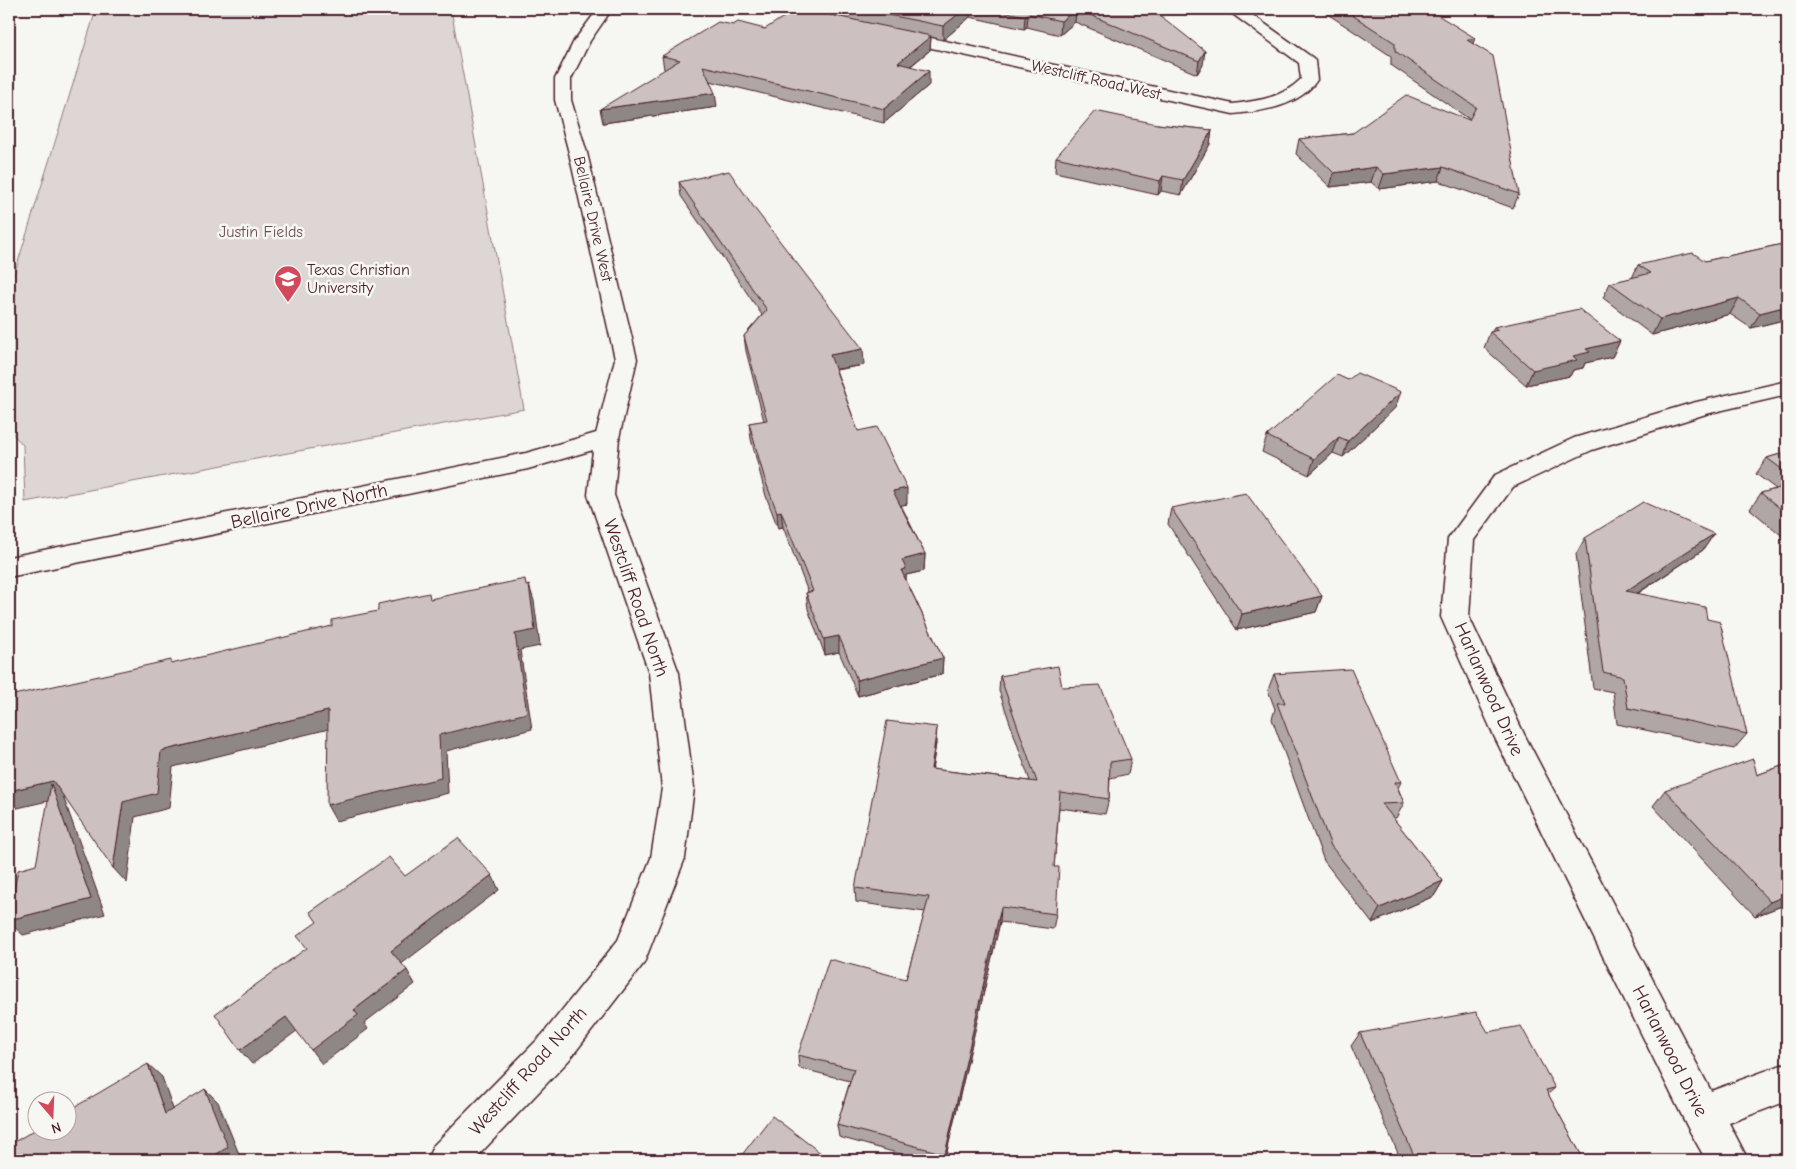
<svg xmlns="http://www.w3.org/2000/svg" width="1796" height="1169" font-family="'Comic Neue',sans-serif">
<rect width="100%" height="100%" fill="#f6f6f2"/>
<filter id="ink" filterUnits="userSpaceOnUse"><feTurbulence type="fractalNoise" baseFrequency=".02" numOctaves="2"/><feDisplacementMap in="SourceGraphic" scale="10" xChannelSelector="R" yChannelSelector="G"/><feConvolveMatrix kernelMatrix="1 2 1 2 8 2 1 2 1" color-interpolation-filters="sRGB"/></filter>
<g filter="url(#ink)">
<polygon fill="#ddd6d5" stroke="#947a80" points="86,9 451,9 524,409 25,502 23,445 9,430 9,291 94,16"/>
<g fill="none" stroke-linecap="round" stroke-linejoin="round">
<g stroke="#4a1f2b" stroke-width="3">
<g id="street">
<polygon points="764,9 792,9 831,17 834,20 831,23 826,25 766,12"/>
<path d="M1228,9H1244L1313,58L1315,61L1317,80C1299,107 1263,111 1233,114L895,40L890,38L887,35L890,32L895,30L1233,104C1258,101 1282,98 1301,79L1299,63L1230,12Z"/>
<polygon points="1787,381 1787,395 1706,414 1592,450 1513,487 1474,540 1469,617 1524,734 1711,1091 1787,1063 1787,1101 1729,1123 1748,1160 1706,1160 1688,1128 1494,736 1441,617 1448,539 1495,475 1574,438 1692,403"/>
<polygon points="607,430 616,433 619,438 614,495 679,673 694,788 685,858 644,963 569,1060 474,1160 427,1160 433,1146 543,1034 618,940 651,858 662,788 649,673 588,495 593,450 528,469 9,577 9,557 526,453"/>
</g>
</g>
<g stroke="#4a1f2b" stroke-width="3">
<polygon id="secondary" points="598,9 612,9 590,41 571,79 571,100 587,153 637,359 619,438 616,443 607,446 598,443 595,438 615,359 569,153 555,100 555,79 574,41"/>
</g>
<use href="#street" fill="#f6f6f2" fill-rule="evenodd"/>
<use href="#secondary" fill="#f6f6f2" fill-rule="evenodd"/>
</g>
<g fill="#afa6a5" stroke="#4a1f2b">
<polygon points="812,9 1152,9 1203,65 1197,74 1075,22 1060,35 1027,27 1024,29 970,17 943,40 931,37 930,50 911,66 929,85 884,123 710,81 717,107 603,123 665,70 664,69 662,56 733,25 765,29 812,11"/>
<polygon points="1311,9 1428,9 1473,43 1519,194 1513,208 1438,181 1379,189 1371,182 1330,187 1296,154 1299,139 1469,120 1469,119 1391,65 1391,56 1320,9 1313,10"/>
<polygon points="1157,124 1212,130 1210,144 1181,195 1161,191 1158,195 1055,172 1056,157"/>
<polygon points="679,182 864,365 836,370 858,431 907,504 901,505 925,554 924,571 906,575 906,580 943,658 942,674 858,696 839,652 825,655 808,609 806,593 808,592 783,527 778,528 766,496 751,439 749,423 764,421 746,351 744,336 762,315 681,196"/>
<polygon points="1787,243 1787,319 1751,328 1730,314 1652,335 1603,298 1610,283 1632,278 1638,265 1705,261"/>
<polygon points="1494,327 1620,341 1612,357 1585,363 1583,368 1573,370 1570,376 1526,385 1484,348 1490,332 1492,332"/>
<polygon points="1348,380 1395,408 1343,457 1333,453 1309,475 1262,452 1267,436"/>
<polygon points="1787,452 1787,540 1750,509 1761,493 1776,489 1756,474 1767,458"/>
<polygon points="1171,508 1322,596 1316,612 1237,630 1168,524"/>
<polygon points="1714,534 1703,550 1637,594 1707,619 1747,734 1734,749 1617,724 1613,692 1593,688 1576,554 1585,538"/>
<polygon points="1274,674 1401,782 1398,788 1404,803 1396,818 1393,818 1443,881 1434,896 1372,923 1324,861 1272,719 1275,709 1268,690"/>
<polygon points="1000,676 1062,687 1131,759 1128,774 1110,778 1109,799 1105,814 1059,808 1054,867 1056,914 1053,929 1000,922 945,1160 922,1160 839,1137 837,1125 850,1081 799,1068 798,1055 906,979 925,912 856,902 855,888 936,743 932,769 1030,781 999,691"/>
<polygon points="1787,764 1787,904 1755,916 1653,806 1665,790 1757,775"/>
<polygon points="1488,1032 1555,1088 1548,1094 1584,1160 1401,1160 1351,1046 1360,1033"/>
</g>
<g fill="#8f8786" stroke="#4a1f2b">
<polygon points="965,9 970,9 970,17 943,40 943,26"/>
<polygon points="1076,9 1075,22 1060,35 1061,21"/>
<polygon points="1028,14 1027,27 1024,29 1025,16"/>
<polygon points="931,36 930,50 898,76 898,63"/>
<polygon points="1475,38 1470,52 1467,40"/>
<polygon points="1205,51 1203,65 1197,74 1199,61"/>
<polygon points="929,71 929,85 884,123 884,109"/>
<polygon points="715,93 717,107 603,123 600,109"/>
<polygon points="1212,130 1210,144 1181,195 1183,180"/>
<polygon points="1376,167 1371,182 1330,187 1334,173"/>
<polygon points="1443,167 1438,181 1379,189 1384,174"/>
<polygon points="1163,176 1161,191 1158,195 1160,181"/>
<polygon points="1739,298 1730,314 1652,335 1660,319"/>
<polygon points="1787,306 1787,319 1751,328 1760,313"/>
<polygon points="1620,341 1612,357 1585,363 1583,368 1573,370 1570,376 1526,385 1533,370 1573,356 1586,349"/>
<polygon points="863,349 864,365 831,370 830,355"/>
<polygon points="1401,392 1395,408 1343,457 1348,441"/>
<polygon points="1339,437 1333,453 1309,475 1314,459"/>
<polygon points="907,488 907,504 894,507 893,491"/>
<polygon points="781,511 783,527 778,528 777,512"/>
<polygon points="1714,534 1703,550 1616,607 1626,591"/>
<polygon points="925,554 924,571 906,575 906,585 901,586 902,560"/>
<polygon points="529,585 534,601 540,646 520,650 532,729 446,751 448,793 336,821 327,805 439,735 515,634"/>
<polygon points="1322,596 1316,612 1237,630 1242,614"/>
<polygon points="839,636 839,652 825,655 824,639"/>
<polygon points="943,658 942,674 858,696 857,680"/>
<polygon points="328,711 337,727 173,767 169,808 135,817 127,883 113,868 123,802 161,751"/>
<polygon points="937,727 936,743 930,785 931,769"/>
<polygon points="53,781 66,796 63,797 64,799 105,914 23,935 9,922 9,920 91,899 56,799 9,810 9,791"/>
<polygon points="492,875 499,890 400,965 391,951"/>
<polygon points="1443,881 1434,896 1372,923 1380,908"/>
<polygon points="1787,895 1787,904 1755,916 1770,902"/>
<polygon points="1001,907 1000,922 945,1160 944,1160 945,1154"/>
<polygon points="407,970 415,984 364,1023 368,1029 322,1064 311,1050 354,1010"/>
<polygon points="286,1017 298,1030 252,1064 240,1050"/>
<polygon points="148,1064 162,1077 179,1126 165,1114"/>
<polygon points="205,1089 218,1102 241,1159 240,1160 207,1160"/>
</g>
<g fill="#ccc1c0" stroke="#4a1f2b">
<polygon points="796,9 802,9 931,36 898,63 929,71 884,109 703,66 715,93 600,109 680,60 662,56 718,22 733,25 738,22 765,29"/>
<polygon points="859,9 965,9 943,26"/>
<polygon points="990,9 1152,9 1205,51 1199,61 1076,9 1061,21 1028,14 1025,16"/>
<polygon points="1343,9 1428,9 1475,38 1467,40 1493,56 1519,194 1443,167 1384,174 1376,167 1334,173 1299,139 1353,133 1406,95 1469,120 1476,107 1395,51 1395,43"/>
<polygon points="1095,111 1157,124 1212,130 1183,180 1163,176 1160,181 1056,157"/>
<polygon points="729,171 755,209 863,349 830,355 858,431 877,427 907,488 893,491 925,554 902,560 906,569 901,570 943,658 857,680 839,636 824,639 806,593 813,591 781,511 777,512 765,480 749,423 767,420 744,336 767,310 679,182"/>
<polygon points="1787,243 1787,306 1760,313 1739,298 1660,319 1610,283 1651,273 1638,265 1693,253 1705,261"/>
<polygon points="1579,309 1620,341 1586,349 1590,352 1573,356 1577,360 1533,370 1490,332 1498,330 1494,327"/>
<polygon points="1357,373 1401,392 1348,441 1339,437 1314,459 1267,436 1337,375 1348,380"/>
<polygon points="1787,452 1787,473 1767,458"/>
<polygon points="1787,486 1787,514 1761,493"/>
<polygon points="1246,493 1322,596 1242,614 1171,508"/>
<polygon points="1643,502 1714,534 1626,591 1705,607 1707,619 1720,622 1747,734 1628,708 1623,677 1603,672 1585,538"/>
<polygon points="525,579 526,586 529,585 535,630 515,634 527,713 439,735 441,778 327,805 328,711 161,751 157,793 123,802 113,868 53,781 9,791 9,696 171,660 171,664 332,626 332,620 378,611 378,604 429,593 430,599"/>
<polygon points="1058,666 1062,687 1100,685 1131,759 1110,762 1109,799 1060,792 1054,867 1059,867 1056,914 1001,907 945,1154 837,1125 854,1069 798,1055 829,959 906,979 929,897 855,888 887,721 937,727 931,769 1037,782 1000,676"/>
<polygon points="1351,669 1401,782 1395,782 1404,803 1382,804 1443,881 1380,908 1331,846 1277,703 1285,703 1274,674"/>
<polygon points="1753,759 1757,775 1787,764 1787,895 1770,902 1665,790"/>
<polygon points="51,784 91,899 9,920 9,915 18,870 36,865"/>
<polygon points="458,838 492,875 391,951 407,970 354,1010 358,1015 311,1050 286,1017 240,1050 215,1014 307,948 297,936 317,922 310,912 389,857 405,876"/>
<polygon points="1476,1012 1488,1032 1521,1026 1555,1088 1546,1090 1584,1160 1416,1160 1360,1033"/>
<polygon points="148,1064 165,1114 205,1089 228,1147 207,1160 9,1160 9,1145 38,1128 38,1132 68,1132 68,1111"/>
<polygon points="772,1116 830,1160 738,1160"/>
</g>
</g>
<defs>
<g id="university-pin" transform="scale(1.4375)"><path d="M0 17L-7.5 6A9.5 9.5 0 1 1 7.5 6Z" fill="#d1495b" stroke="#f6f6f2"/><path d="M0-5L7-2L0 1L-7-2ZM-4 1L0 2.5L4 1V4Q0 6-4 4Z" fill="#fff"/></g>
</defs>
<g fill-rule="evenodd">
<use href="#university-pin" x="288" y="279"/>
</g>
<g text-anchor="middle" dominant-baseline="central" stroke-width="5" stroke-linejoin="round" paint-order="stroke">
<g font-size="16" fill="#4a1f2b" stroke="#f6f6f2">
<text transform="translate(1096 80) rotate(13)">Westcliff Road West</text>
<text transform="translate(593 219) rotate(77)">Bellaire Drive West</text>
</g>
<g font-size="16" fill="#6f4d56" stroke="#f6f6f2">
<text x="261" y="232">Justin Fields</text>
</g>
<g font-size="16" fill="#4a1f2b" stroke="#f6f6f2" text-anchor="start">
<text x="307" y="270">Texas Christian<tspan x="307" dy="18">University</tspan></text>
</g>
<g font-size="19" fill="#4a1f2b" stroke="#f6f6f2">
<text transform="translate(309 506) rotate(-12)">Bellaire Drive North</text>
<text transform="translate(636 598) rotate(71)">Westcliff Road North</text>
<text transform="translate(1489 689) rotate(66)">Harlanwood Drive</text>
<text transform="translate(1670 1051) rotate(63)">Harlanwood Drive</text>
<text transform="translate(528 1071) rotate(-48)">Westcliff Road North</text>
</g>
</g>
<rect width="1796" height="1169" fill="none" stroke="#f6f6f2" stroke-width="30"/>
<rect x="15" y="15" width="1766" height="1139" fill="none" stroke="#4a1f2b" stroke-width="2" filter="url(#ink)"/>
<g transform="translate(52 1116) rotate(161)"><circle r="24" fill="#f6f6f2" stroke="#b1a0a2"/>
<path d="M0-4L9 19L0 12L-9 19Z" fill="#d1495b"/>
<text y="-8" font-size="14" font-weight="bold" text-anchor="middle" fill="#4a1f2b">N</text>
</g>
</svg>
